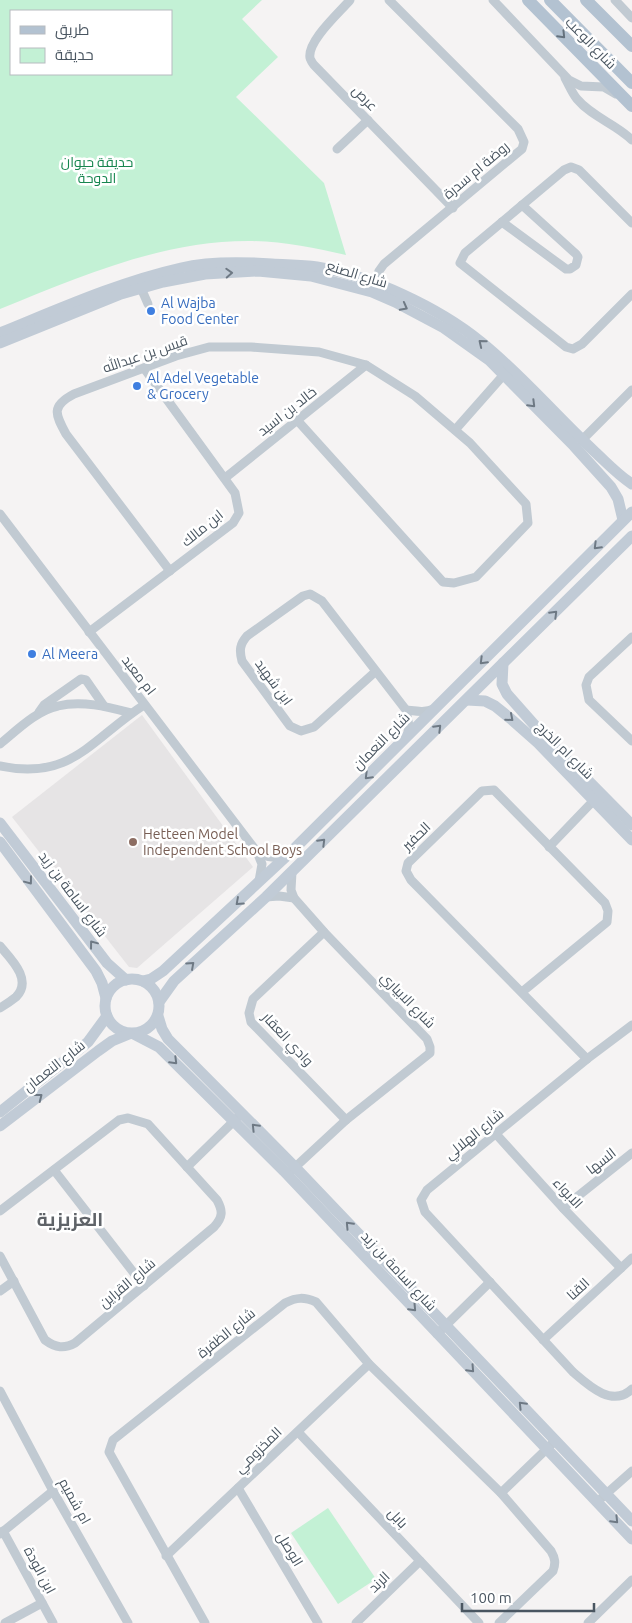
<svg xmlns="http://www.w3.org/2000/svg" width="632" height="1623" font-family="Ubuntu,Cairo,sans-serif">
<rect width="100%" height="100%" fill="#f5f3f3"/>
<polygon fill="#e6e4e5" points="142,715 253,867 137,968 129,967 12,817"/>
<g fill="#c3f1d5" fill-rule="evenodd">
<path d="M0,0H262L242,19L278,57L236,97L324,183L346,255C314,248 282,241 248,241C161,241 79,277 0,309ZM171,11V74H11V11Z"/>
<polygon points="328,1508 376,1579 338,1604 291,1533"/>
</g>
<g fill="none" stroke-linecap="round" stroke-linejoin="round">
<g stroke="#c1cad2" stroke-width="9">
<path d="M350,0C340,12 307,41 310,58C310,59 313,64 314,65L453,208"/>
<polyline points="493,0 569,80 581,86 604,87 616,94"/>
<polyline points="615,0 632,18"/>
<path d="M565,78C569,85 572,93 577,99C592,117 616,124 632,140"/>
<polyline points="337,149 368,120"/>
<polyline points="502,222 566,269 570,269 576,265 578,257 576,254 522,205"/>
<polyline points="632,223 579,170 571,167 564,170 465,253 460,263 566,347 573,349 582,344 632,294"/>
<polyline points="141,288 148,304"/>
<polyline points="373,288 379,271 384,264 522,149 524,142 518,129 389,0"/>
<polyline points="455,430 508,370"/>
<polyline points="582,440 632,390"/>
<polyline points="225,478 366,365"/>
<polyline points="0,514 257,852 262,864 259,881"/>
<path d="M170,571L66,434C55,414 51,406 74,394L176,356L209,347H251L319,352L366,365L415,396L470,443L526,504L528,523L476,577L454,583L443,582L297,420"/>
<polyline points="89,632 233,523 239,513 235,493 144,368"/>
<polyline points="632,637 589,677 586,685 589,700 632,741"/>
<path d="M375,672L314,727L301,731L290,726L242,661C239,650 240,644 247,636L303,596L310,594L322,601L406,710L409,726L407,737"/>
<path d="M406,710C416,711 424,713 434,709"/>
<polyline points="39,712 44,705 81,679 86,680 104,706"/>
<path d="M0,744C16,731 37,710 58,706C82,700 108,707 131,713"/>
<path d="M0,766C72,781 91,739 144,705"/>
<polyline points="549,847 597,797"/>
<path d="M257,852C268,858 276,859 287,854"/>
<polyline points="266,897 279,896 294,898"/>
<polyline points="324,932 253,999 249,1013 251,1022 346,1120"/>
<path d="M0,946C11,959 33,980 16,997C11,1001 5,1005 0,1008"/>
<polyline points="522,992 607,922 608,911 605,903 494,790 482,791 408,863 406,871 411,880 587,1059"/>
<path d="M632,1025L587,1059L427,1190L421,1200L425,1212L573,1372C588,1385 612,1408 632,1389"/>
<polyline points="496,1134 563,1208 621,1268"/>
<polyline points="187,1167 237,1118"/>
<polyline points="54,1170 144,1286"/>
<polyline points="291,1171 346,1120 430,1053 430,1047 427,1039 324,932 294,898 291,890 292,872"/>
<polyline points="563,1208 632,1153"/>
<path d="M0,1211L119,1120L128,1118L148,1124L217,1200C223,1211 223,1217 214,1227L75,1343C64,1349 56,1348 45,1340L0,1256"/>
<polyline points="0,1291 14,1281"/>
<polyline points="437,1334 490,1282"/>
<polyline points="543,1340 632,1258"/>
<polyline points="0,1391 53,1491 128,1623"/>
<polyline points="298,1432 479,1623"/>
<polyline points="238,1488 318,1623"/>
<polyline points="501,1493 556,1440"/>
<polyline points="597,1502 632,1471"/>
<polyline points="3,1531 53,1623"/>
<polyline points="0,1534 53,1491"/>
<polyline points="166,1556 369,1364"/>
<polyline points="5,1623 42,1603"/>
<path d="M205,1623L109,1452L113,1440L285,1303C297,1297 304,1297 316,1302L369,1364L501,1493L551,1551C555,1558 556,1563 553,1571L499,1623"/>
<polyline points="356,1623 420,1561"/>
<polyline points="588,1623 632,1580"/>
</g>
<g stroke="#c1cbd6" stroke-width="11">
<path d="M0,333C59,309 119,282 181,268C210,261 243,262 272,264C287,265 302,265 317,267C371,276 438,307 481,342C522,375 556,416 595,452C607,463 618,475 632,484"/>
<polyline points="0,343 121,294 163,282 205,274 258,271 311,276 372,292 395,302 444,328 489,360 574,446 611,487 618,499 623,520"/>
<polyline points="503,663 502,684 507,694 545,737 632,825"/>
<polyline points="467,700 485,701 495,706 511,719 538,743 632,840"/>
<polyline points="0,823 107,963 126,980"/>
<polyline points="0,842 96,971 102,983 106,998"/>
<circle cx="132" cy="1006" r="27"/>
<polyline points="143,981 151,979 163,971 292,851 632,512"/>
<polyline points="159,1002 174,981 266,897 632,536"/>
<polyline points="158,1016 162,1029 168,1039 295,1167 632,1521"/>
<polyline points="134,1034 159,1047 284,1171 632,1539"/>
<polyline points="0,1112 88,1042 107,1016"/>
<polyline points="0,1126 98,1051 112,1041 129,1034"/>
</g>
<g stroke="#b3c2d1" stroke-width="12">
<polyline points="528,0 632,106"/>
<polyline points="550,0 632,83"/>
<polyline points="586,0 632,46"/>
</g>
</g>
<defs><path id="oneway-chevron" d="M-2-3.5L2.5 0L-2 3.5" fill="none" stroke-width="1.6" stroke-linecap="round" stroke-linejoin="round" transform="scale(1.25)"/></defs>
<use stroke="#64717d" href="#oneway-chevron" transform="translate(562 35) rotate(46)"/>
<g stroke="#6e7984">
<use href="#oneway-chevron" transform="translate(229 273) rotate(-3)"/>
<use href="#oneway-chevron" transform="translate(404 307) rotate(28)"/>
<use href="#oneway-chevron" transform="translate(482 343) rotate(-141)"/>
<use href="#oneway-chevron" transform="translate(532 404) rotate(45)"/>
<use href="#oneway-chevron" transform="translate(597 546) rotate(135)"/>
<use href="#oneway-chevron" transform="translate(554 614) rotate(-45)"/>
<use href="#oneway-chevron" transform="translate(483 661) rotate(135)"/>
<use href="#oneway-chevron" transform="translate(510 718) rotate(41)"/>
<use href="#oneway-chevron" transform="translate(438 728) rotate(-45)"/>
<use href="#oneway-chevron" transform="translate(368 776) rotate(135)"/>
<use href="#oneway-chevron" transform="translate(322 842) rotate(-45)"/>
<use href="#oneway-chevron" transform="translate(29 881) rotate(53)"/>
<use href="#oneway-chevron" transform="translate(239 902) rotate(138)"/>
<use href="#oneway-chevron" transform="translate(93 944) rotate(-127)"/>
<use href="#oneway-chevron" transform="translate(191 965) rotate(-42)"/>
<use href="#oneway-chevron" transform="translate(174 1061) rotate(45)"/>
<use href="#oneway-chevron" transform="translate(39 1097) rotate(-38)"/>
<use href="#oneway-chevron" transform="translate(255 1127) rotate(-134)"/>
<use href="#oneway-chevron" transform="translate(349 1225) rotate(-133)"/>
<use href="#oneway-chevron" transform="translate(413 1308) rotate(47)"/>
<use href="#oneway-chevron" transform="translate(471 1369) rotate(47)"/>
<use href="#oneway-chevron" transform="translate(522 1405) rotate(-134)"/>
<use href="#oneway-chevron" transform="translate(615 1520) rotate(46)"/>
</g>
<g fill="#3f7fe0" stroke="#fff" stroke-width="2">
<circle cx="151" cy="311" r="5"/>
<circle cx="137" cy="386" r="5"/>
<circle cx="32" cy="654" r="5"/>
</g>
<circle fill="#8d6e63" stroke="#fff" stroke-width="2" cx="133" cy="842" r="5"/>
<g text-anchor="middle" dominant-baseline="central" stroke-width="5" stroke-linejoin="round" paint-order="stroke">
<g font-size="14" fill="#4a5661" stroke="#fff">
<text transform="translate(591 43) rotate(46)">شارع الوعب</text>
<text transform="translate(365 98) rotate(46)">عرص</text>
<text transform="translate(476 170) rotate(-40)">روضة ام سدرة</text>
<text transform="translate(357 274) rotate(17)">شارع الصنع</text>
<text transform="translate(145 354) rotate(-19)">قيس بن عبدالله</text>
<text transform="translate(287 411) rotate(-38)">خالد بن اسيد</text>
<text transform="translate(202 528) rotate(-39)">ابن مالك</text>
<text transform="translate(139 675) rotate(52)">ام معبد</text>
<text transform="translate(274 682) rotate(54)">ابن شهيد</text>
<text transform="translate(381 741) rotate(-45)">شارع النعمان</text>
<text transform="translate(565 750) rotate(45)">شارع ام الخرج</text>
<text transform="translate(416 836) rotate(-44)">الحفير</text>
<text transform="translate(73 894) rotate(53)">شارع اسامة بن زيد</text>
<text transform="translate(408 1000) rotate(46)">شارع الابياري</text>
<text transform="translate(288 1039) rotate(47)">وادي العقار</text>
<text transform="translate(54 1066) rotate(-38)">شارع النعمان</text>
<text transform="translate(474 1134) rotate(-39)">شارع الهلالي</text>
<text transform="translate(601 1161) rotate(-38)">السها</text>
<text transform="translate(568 1193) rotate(47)">الابواء</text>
<text transform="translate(399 1271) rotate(47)">شارع اسامة بن زيد</text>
<text transform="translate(127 1283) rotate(-40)">شارع القراين</text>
<text transform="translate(578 1289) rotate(-43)">القنا</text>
<text transform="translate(226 1333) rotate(-39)">شارع الظفرة</text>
<text transform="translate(258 1450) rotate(-44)">المخزومي</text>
<text transform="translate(75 1501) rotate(61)">ام شميم</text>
<text transform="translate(398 1518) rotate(47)">بابل</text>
<text transform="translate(290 1549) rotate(59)">الوصل</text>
<text transform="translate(40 1570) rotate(62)">ابن الودة</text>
<text transform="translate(379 1582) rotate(-44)">الرند</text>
</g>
<g font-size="14" fill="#17864f" stroke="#fff">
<text x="97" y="162">حديقة حيوان<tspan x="97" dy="16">الدوحة</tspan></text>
</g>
<g font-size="14" fill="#366cbe" stroke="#fff" text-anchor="start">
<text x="161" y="303">Al Wajba<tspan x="161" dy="16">Food Center</tspan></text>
<text x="147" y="378">Al Adel Vegetable<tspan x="147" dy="16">&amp; Grocery</tspan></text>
<text x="42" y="654">Al Meera</text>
</g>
<g font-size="14" fill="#785e54" stroke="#fff" text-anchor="start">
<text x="143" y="834">Hetteen Model<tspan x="143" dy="16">Independent School Boys</tspan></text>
</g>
<g font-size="19" font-weight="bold" fill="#5f6368" stroke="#fff">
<text x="70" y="1219">العزيزية</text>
</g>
</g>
<rect x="10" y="10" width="162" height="65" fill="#ffffff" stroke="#b7bbc0"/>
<rect x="20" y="26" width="25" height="8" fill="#b3c2d1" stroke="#b7bbc0"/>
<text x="55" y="35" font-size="15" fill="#4a5661">طريق</text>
<rect x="20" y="48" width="25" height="15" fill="#c3f1d5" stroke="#b7bbc0"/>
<text x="55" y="60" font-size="15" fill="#4a5661">حديقة</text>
<path d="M462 1603v8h132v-8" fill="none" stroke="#4a5661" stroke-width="2.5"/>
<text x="470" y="1603" font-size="15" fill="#4a5661" stroke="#ffffff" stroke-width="4" paint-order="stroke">100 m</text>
</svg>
